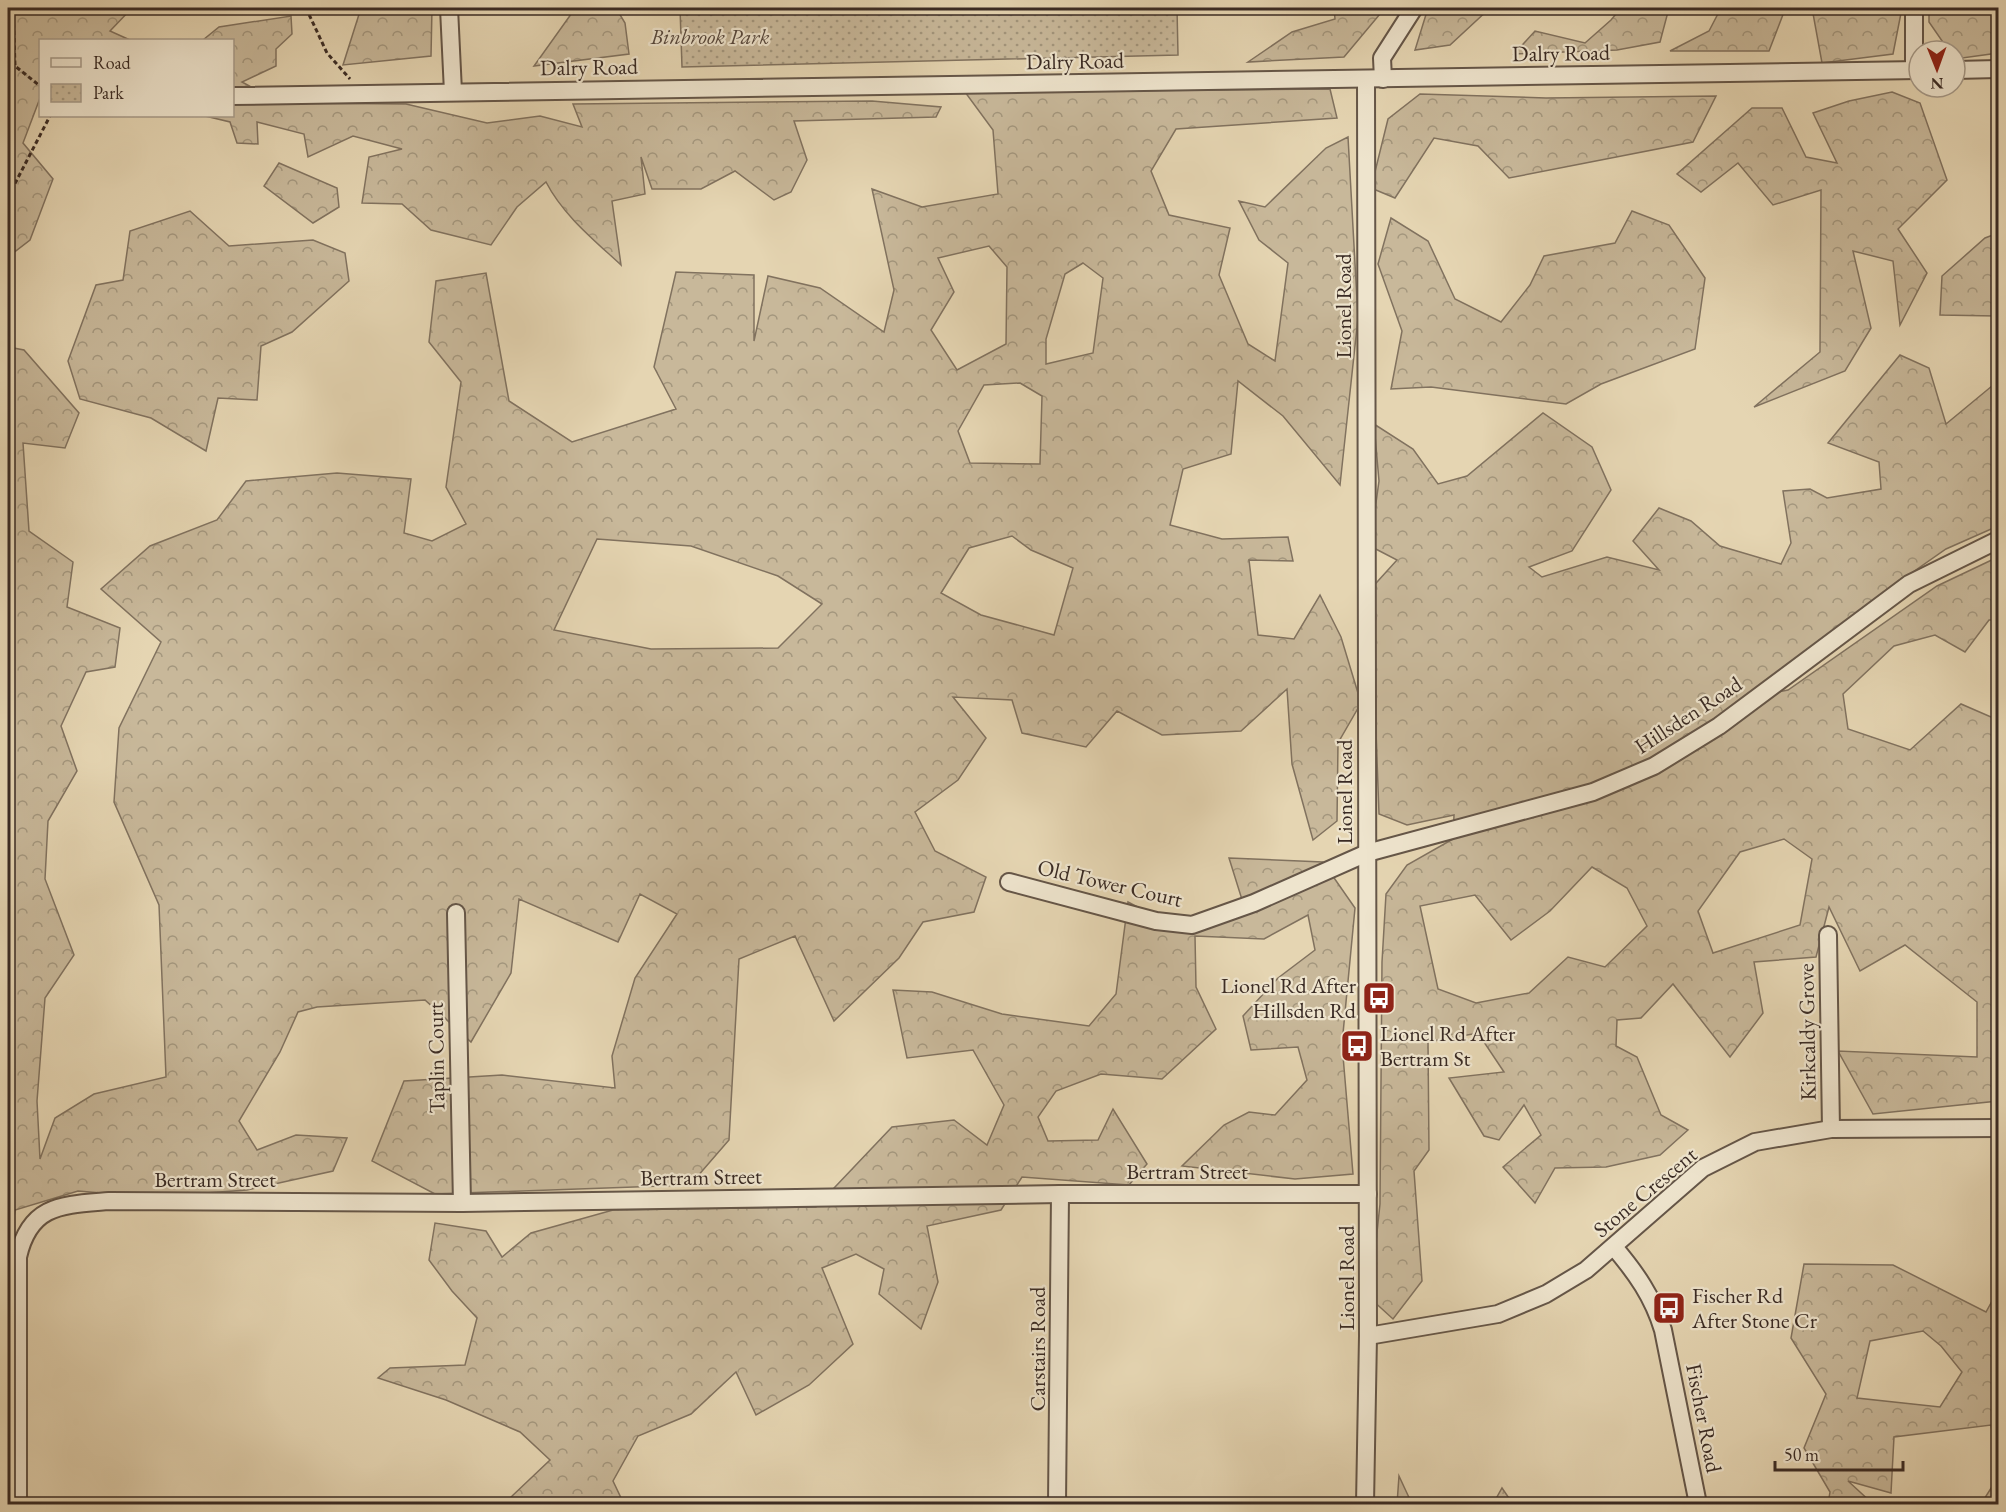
<svg xmlns="http://www.w3.org/2000/svg" width="2006" height="1512" font-family="'EB Garamond',serif">
<defs>
<pattern id="forest-crowns" width="20" height="18" patternUnits="userSpaceOnUse" patternTransform="scale(1.5)"><rect width="20" height="18" fill="#c8b89a"/><path d="M2 6a3 3 0 1 1 6 0M12 15a3 3 0 1 1 6 0" fill="none" stroke="#a3967d"/></pattern>
<pattern id="park-dots" width="8" height="8" patternUnits="userSpaceOnUse" patternTransform="scale(1.5)"><rect width="8" height="8" fill="#c8b89a"/><path d="M2 2h.1M6 6h.1" fill="none" stroke="#a3967d" stroke-width="1.8" stroke-linecap="round"/></pattern>
</defs>
<rect width="100%" height="100%" fill="#e5d5b2"/>
<filter id="stains"><feTurbulence type="fractalNoise" baseFrequency=".00333" numOctaves="4"/><feColorMatrix values="0 0 0 0 .2 0 0 0 0 .09 0 0 0 0 .02 0 0 0 .5 -.17"/></filter>
<radialGradient id="worn" r=".72"><stop offset=".6" stop-color="#630" stop-opacity="0"/><stop offset="1" stop-color="#630" stop-opacity=".3"/></radialGradient>
<g fill="url(#forest-crowns)" stroke="#81725f" stroke-width="1.5" fill-rule="evenodd">
<polygon points="8,8 132,8 110,31 130,40 40,40 40,98 23,143 53,179 30,240 8,257"/>
<polygon points="361,8 432,8 431,56 343,65"/>
<polygon points="572,8 616,8 625,23 629,54 534,66 574,10"/>
<polygon points="1334,8 1385,8 1344,57 1248,62 1292,32 1335,19"/>
<polygon points="1428,8 1490,8 1450,45 1415,50"/>
<polygon points="1621,8 1669,8 1660,42 1617,50 1514,54 1535,31 1585,43 1611,20"/>
<polygon points="1721,8 1809,8 1784,12 1769,51 1670,51 1709,31"/>
<polygon points="1812,8 1902,8 1893,54 1822,63"/>
<polygon points="1929,8 1988,8 1998,10 1998,53 1955,59 1955,51 1949,51 1929,22"/>
<path d="M291,16L292,34L276,49V66L242,82L281,103L406,104L487,123L540,116L582,127L573,104L872,101L941,107L936,117L794,121L807,160L791,192L774,200L735,171L701,189H652L641,157L645,194L612,201L621,265C594,240 563,215 546,182L517,207L491,245L431,230L402,204L362,203L369,157L402,149L353,136L308,157L304,134L257,122L258,144L237,143L230,122L205,116H232V40H203L219,27Z"/>
<path d="M1330,89L1337,118L1176,129L1151,171L1169,215L1230,228L1219,275L1248,344L1275,361L1288,263L1259,240L1239,201L1265,207L1326,148L1348,137L1358,318L1340,485L1283,416L1238,381L1231,454L1183,469L1170,525L1222,539L1288,537L1293,561L1249,560L1258,635L1294,639L1320,595L1341,637L1361,703L1338,743L1337,821L1313,840L1292,764L1287,689L1241,731L1162,735L1117,711L1086,747L1022,733L1012,700L953,697L986,738L958,780L915,812L935,851L986,877L974,912L923,922L899,958L834,1021L795,936L739,959L729,1140L690,1185L435,1194L372,1161L404,1081L502,1075L615,1088L612,1056L635,978L677,914L640,894L618,942L519,899L511,973L471,1042L425,1000L317,1007L298,1012L280,1052L239,1121L257,1150L296,1135L347,1138L333,1171L247,1190L149,1197L78,1191L15,1210L8,1260V347L24,350L79,413L65,448L23,443L29,531L73,562L67,607L120,628L115,667L86,672L61,726L77,771L48,821L45,879L74,955L45,998L37,1101L40,1159L55,1118L94,1094L166,1077L159,905L114,802L119,728L161,642L101,589L150,546L217,520L246,481L337,473L411,479L404,533L432,541L466,524L446,487L461,382L429,342L436,281L486,273L509,401L572,442L676,409L654,367L676,272L754,275V341L768,276L820,288L884,332L894,290L872,189L922,207L998,194L993,130L965,92ZM989,246L1007,267L1006,344L957,370L931,330L954,292L938,258ZM1083,263L1103,278L1093,353L1046,364V339L1065,274ZM1020,383L1042,396L1040,464L970,463L958,431L984,385ZM1012,536L1031,550L1073,568L1054,635L981,615L941,593L969,548ZM597,539L691,546L778,576L822,604L778,648L651,649L554,630Z"/>
<polygon points="1892,92 1920,103 1947,180 1898,229 1927,273 1900,325 1893,261 1853,251 1871,328 1845,371 1754,407 1820,352 1821,190 1773,205 1738,163 1701,192 1677,174 1752,108 1782,108 1806,157 1837,163 1813,113 1849,101"/>
<polygon points="1420,94 1546,98 1716,96 1693,142 1509,178 1478,146 1434,138 1395,198 1371,188 1388,119"/>
<polygon points="279,163 337,188 339,207 313,223 264,186"/>
<polygon points="190,211 229,246 313,240 345,253 349,281 292,332 261,346 257,400 218,398 206,451 151,418 80,399 68,361 96,285 123,280 130,231"/>
<polygon points="1632,211 1669,225 1705,278 1695,349 1601,384 1566,404 1431,387 1391,389 1402,331 1378,264 1391,218 1428,241 1455,299 1501,322 1530,285 1544,256 1615,243"/>
<polygon points="1998,233 1998,314 1996,316 1940,315 1942,276 1985,238"/>
<path d="M1900,355L1929,368L1946,424L1998,381V526L1946,549L1873,600L1745,699L1788,690L1937,586L1998,557V620H1989L1965,652L1935,635L1894,646L1843,694L1848,729L1910,750L1961,704L1998,720V1101L1873,1114L1838,1051L1977,1057V1002L1905,945L1860,971L1829,907L1816,957L1754,962L1763,1013L1730,1057L1673,984L1641,1018L1617,1020L1616,1046L1637,1057L1661,1115L1688,1130L1660,1155L1606,1167L1555,1168L1535,1203L1503,1167L1541,1135L1524,1105L1499,1140L1484,1136L1449,1078L1504,1072L1478,1033L1428,1042L1429,1150L1414,1171L1422,1281L1393,1319L1370,1298L1380,1204L1382,962L1386,894L1407,865L1453,839L1454,815L1407,825L1379,814L1376,732L1366,655L1376,618L1368,592L1397,560L1370,546L1379,481L1374,424L1413,449L1438,484L1467,476L1543,413L1592,447L1611,490L1572,551L1529,567L1542,577L1607,557L1659,570L1633,541L1659,508L1691,521L1720,546L1781,564L1791,543L1783,491L1810,489L1827,498L1881,489L1879,462L1828,443ZM1784,839L1812,859L1800,925L1713,953L1698,911L1740,852ZM1592,867L1627,888L1647,926L1605,967L1568,957L1529,993L1476,1003L1438,989L1420,906L1475,895L1511,940L1550,911Z"/>
<polygon points="1229,858 1323,862 1355,908 1342,1044 1353,1174 1295,1179 1182,1166 1224,1125 1249,1112 1275,1115 1307,1080 1298,1047 1251,1050 1243,1016 1278,978 1315,950 1308,915 1264,939 1195,936 1196,987 1216,1029 1162,1079 1101,1074 1056,1091 1038,1117 1048,1141 1098,1140 1113,1109 1147,1164 1129,1185 1022,1177 1001,1210 927,1226 938,1282 921,1329 879,1294 884,1269 856,1254 822,1268 853,1344 809,1385 756,1415 736,1372 691,1414 638,1436 613,1481 622,1500 598,1504 511,1504 511,1497 550,1460 520,1432 446,1400 378,1378 390,1368 465,1365 477,1318 452,1291 429,1260 435,1223 486,1231 502,1257 531,1233 613,1210 816,1207 892,1127 954,1120 987,1145 1004,1105 973,1050 907,1058 893,990 932,992 1002,1014 1089,1026 1116,994 1128,902 1183,931 1244,906"/>
<path d="M1804,1264L1893,1265L1986,1312L1998,1290V1464L1991,1425L1894,1437L1891,1493L1848,1481L1873,1504H1828L1830,1492L1804,1448L1826,1394L1791,1338ZM1923,1331L1941,1346L1962,1372L1940,1407L1857,1398L1870,1341Z"/>
<polygon points="1399,1476 1412,1504 1397,1504"/>
<polygon points="1998,1477 1998,1504 1981,1504"/>
<polygon points="1502,1488 1513,1504 1493,1504"/>
</g>
<polygon fill="url(#park-dots)" stroke="#81725f" stroke-width="1.5" points="680,8 1177,8 1178,55 682,67"/>
<g fill="none" stroke-linecap="round" stroke-linejoin="round">
<g stroke="#655648" stroke-width="20">
<g id="minor">
<polyline points="449,8 453,92"/>
<polyline points="1914,8 1914,70"/>
<polyline points="1955,70 1998,69"/>
<polyline points="1383,79 1382,58 1414,8"/>
<polyline points="232,96 1919,70"/>
<polyline points="1009,882 1156,921 1192,925 1254,903 1367,853 1593,792 1654,766 1719,726 1909,584 1998,540"/>
<polyline points="456,913 462,1203"/>
<polyline points="1828,935 1831,1129"/>
<path d="M1614,1247C1636,1273 1653,1297 1663,1330L1698,1504"/>
<polyline points="1368,1336 1498,1314 1546,1294 1586,1270 1703,1168 1755,1142 1831,1129 1998,1128"/>
<path d="M18,1504V1257C30,1204 62,1205 109,1201L462,1203L1060,1194H1368"/>
<polyline points="1057,1504 1060,1194"/>
<polyline points="1365,1504 1368,1336 1366,79"/>
</g>
</g>
<g stroke="#3a2b24" stroke-width="3" stroke-dasharray="4.5 3" stroke-linecap="butt">
<polyline points="13,8 15,66 40,86"/>
<polyline points="306,8 327,53 350,79"/>
<polyline points="8,197 50,116"/>
</g>
<use href="#minor" stroke="#eee4cd" stroke-width="16"/>
</g>
<defs>
<g id="bus-square" transform="scale(1.725)"><rect x="-9" y="-9" width="18" height="18" rx="4" fill="#8f2418" stroke="#eee4cd"/><path d="M-5-6H5V4H4V6H2V4H-2V6H-4V4H-5ZM-3.5-4V0h7V-4ZM-3.5 1.2v1.5H-2V1.2ZM2 1.2v1.5H3.5V1.2Z" fill="#fff"/></g>
</defs>
<g fill-rule="evenodd">
<use href="#bus-square" x="1379" y="998"/>
<use href="#bus-square" x="1357" y="1046"/>
<use href="#bus-square" x="1669" y="1308"/>
</g>
<g text-anchor="middle" dominant-baseline="central" stroke-width="4.5" stroke-linejoin="round" paint-order="stroke">
<g font-size="22" font-style="italic" fill="#56473c" stroke="#eee4cd">
<text x="710" y="36">Binbrook Park</text>
</g>
<g font-size="22" fill="#3a2b24" stroke="#eee4cd">
<text transform="translate(1561 53) rotate(-1)">Dalry Road</text>
<text transform="translate(1075 61) rotate(-1)">Dalry Road</text>
<text transform="translate(589 67) rotate(-1)">Dalry Road</text>
<text transform="translate(1343 306) rotate(-90)">Lionel Road</text>
<text transform="translate(1688 715) rotate(-33)">Hillsden Road</text>
<text transform="translate(1344 792) rotate(-90)">Lionel Road</text>
<text transform="translate(1110 883) rotate(13)">Old Tower Court</text>
<text transform="translate(1807 1032) rotate(-91)">Kirkcaldy Grove</text>
<text transform="translate(436 1058) rotate(-91)">Taplin Court</text>
<text x="1187" y="1171">Bertram Street</text>
<text transform="translate(701 1177) rotate(-1)">Bertram Street</text>
<text x="215" y="1179">Bertram Street</text>
<text transform="translate(1645 1192) rotate(-40)">Stone Crescent</text>
<text transform="translate(1346 1278) rotate(-90)">Lionel Road</text>
<text transform="translate(1037 1349) rotate(-90)">Carstairs Road</text>
<text transform="translate(1704 1418) rotate(79)">Fischer Road</text>
</g>
<g font-size="22" fill="#3a2b24" stroke="#eee4cd" text-anchor="start">
<text x="1356" y="985" text-anchor="end">Lionel Rd After<tspan x="1356" dy="25">Hillsden Rd</tspan></text>
<text x="1380" y="1033">Lionel Rd After<tspan x="1380" dy="25">Bertram St</tspan></text>
<text x="1692" y="1295">Fischer Rd<tspan x="1692" dy="25">After Stone Cr</tspan></text>
</g>
</g>
<rect width="2006" height="1512" fill="none" stroke="#e5d5b2" stroke-width="30"/>
<rect x="9" y="9" width="1988" height="1494" fill="none" stroke="#3a2b24" stroke-width="3"/>
<rect x="15" y="15" width="1976" height="1482" fill="none" stroke="#3a2b24" stroke-width="1.5"/>
<rect x="39" y="39" width="195" height="78" fill="#eee4cd" stroke="#a69a89" stroke-width="1.5"/>
<rect x="51" y="58" width="30" height="9" fill="#eee4cd" stroke="#a69a89" stroke-width="1.5"/>
<text x="93" y="69" font-size="18" fill="#3a2b24">Road</text>
<rect x="51" y="84" width="30" height="18" fill="url(#park-dots)" stroke="#a69a89" stroke-width="1.5"/>
<text x="93" y="99" font-size="18" fill="#3a2b24">Park</text>
<g transform="translate(1937 69) rotate(179)"><circle r="28" fill="#eee4cd" stroke="#a69a89" stroke-width="1.5"/>
<path d="M0-4.5L10 22L0 15L-10 22Z" fill="#8f2418"/>
<text y="-9" font-size="16" font-weight="bold" text-anchor="middle" fill="#3a2b24">N</text>
</g>
<path d="M1775 1461v9h128v-9" fill="none" stroke="#3a2b24" stroke-width="3"/>
<text x="1784" y="1461" font-size="18" fill="#3a2b24" stroke="#eee4cd" stroke-width="4.5" paint-order="stroke">50 m</text>
<rect width="100%" height="100%" filter="url(#stains)"/>
<rect width="100%" height="100%" fill="url(#worn)"/>
</svg>
